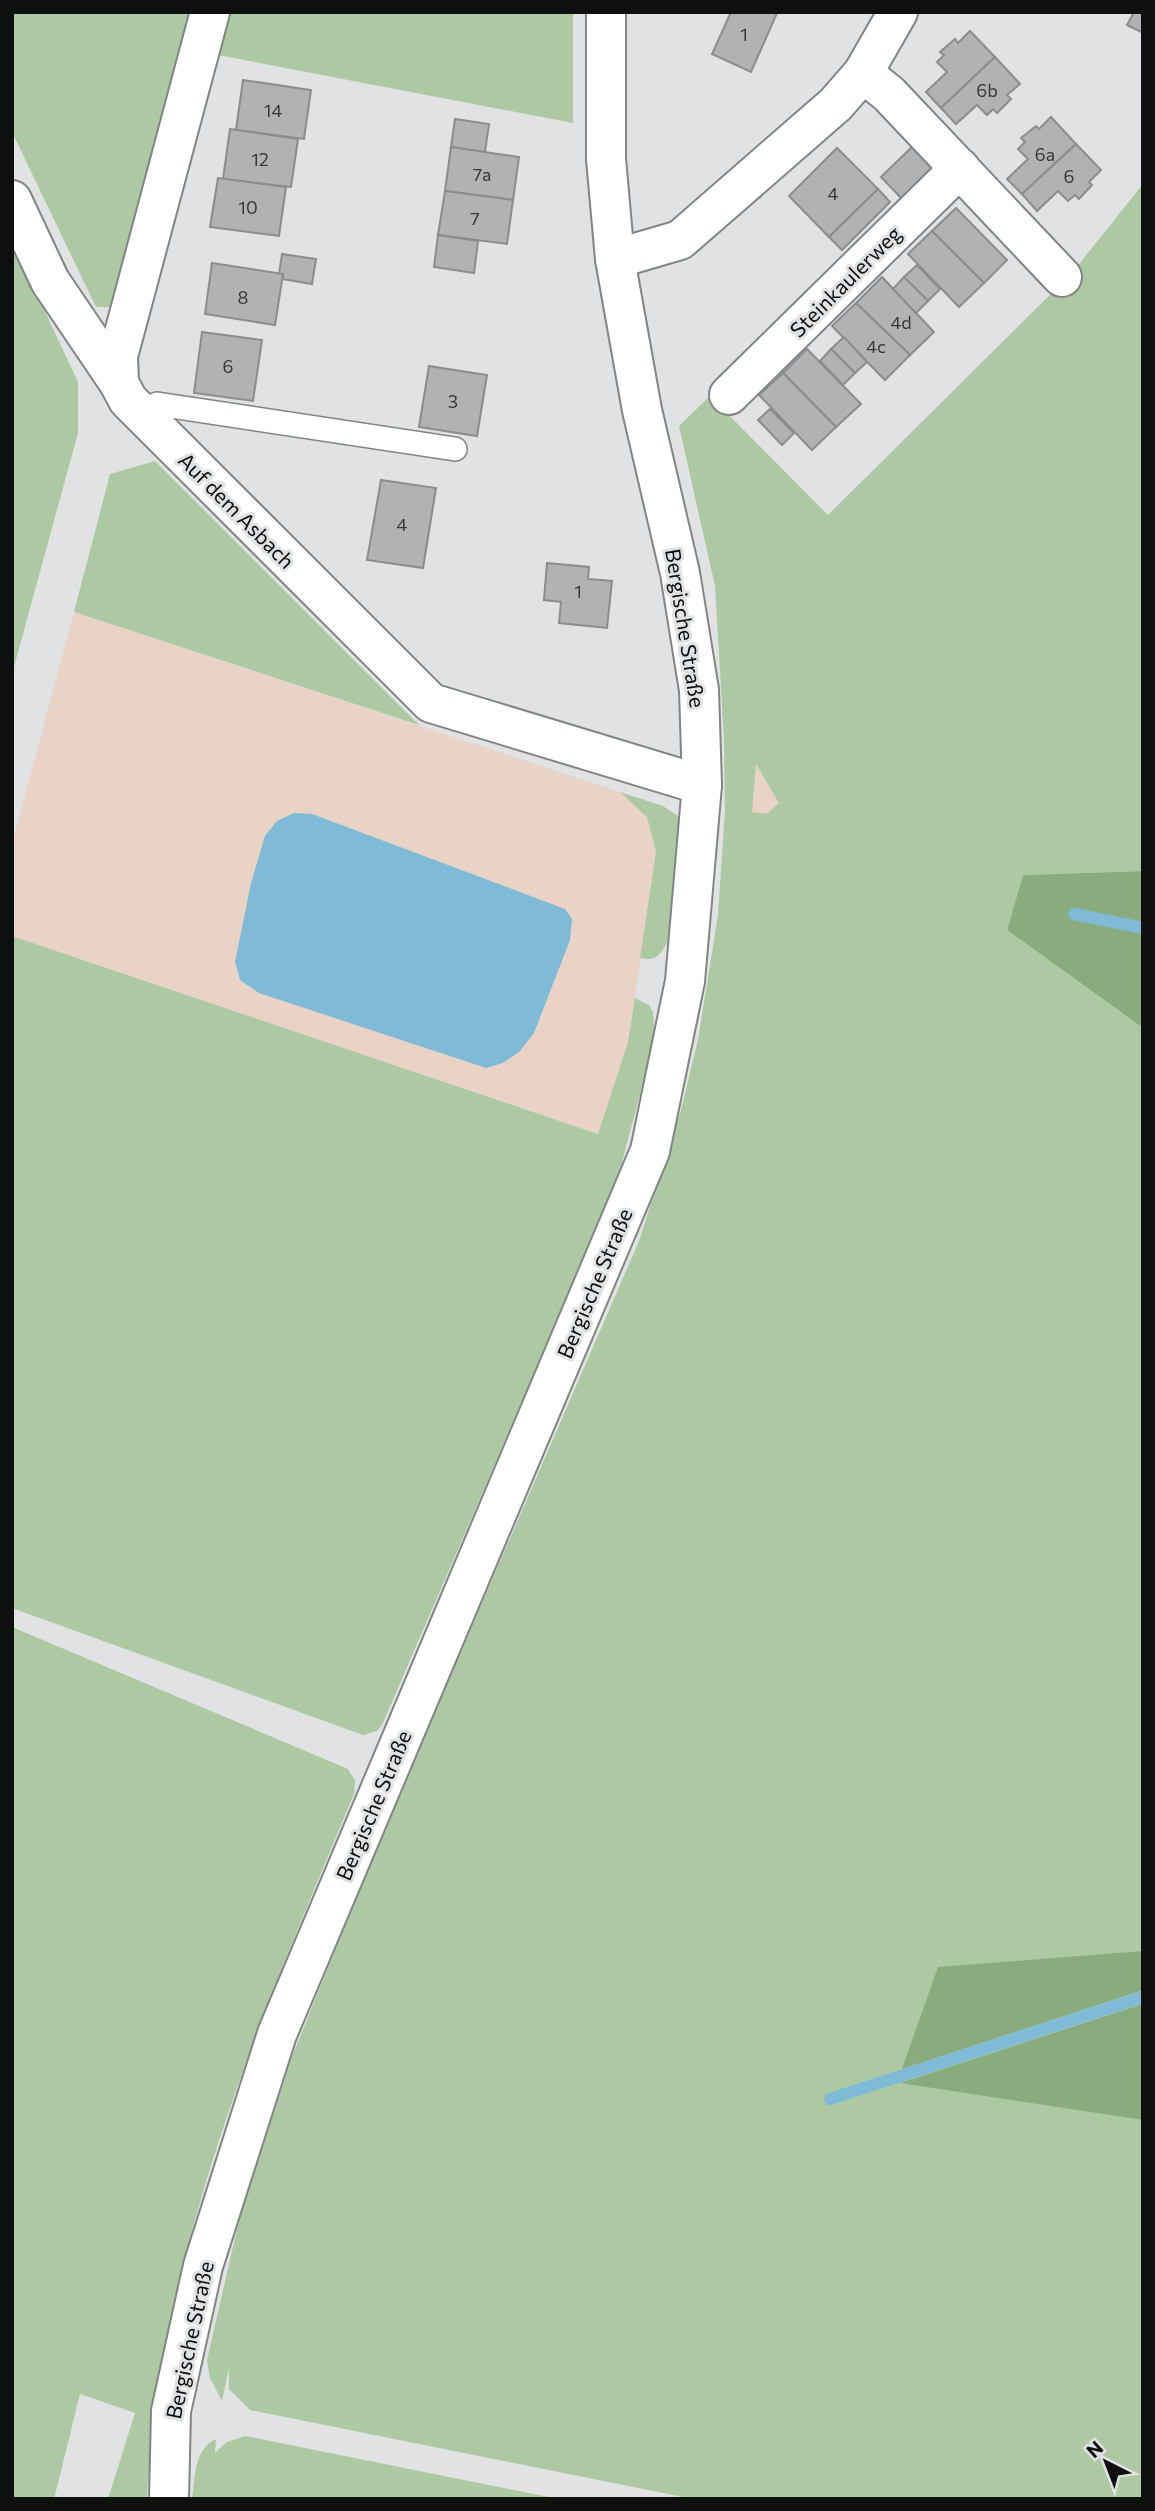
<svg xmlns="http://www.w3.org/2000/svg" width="1155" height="2511" font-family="Commissioner,sans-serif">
<rect width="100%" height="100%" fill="#e1e2e3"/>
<g fill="#e9d3c6">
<polygon points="74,612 620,792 647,817 656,851 635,998 628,1042 598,1134 12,936 12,844"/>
<polygon points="756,763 779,803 767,814 752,813"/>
</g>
<g fill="#acc9a3" fill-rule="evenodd">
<polygon points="12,12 191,12 113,307 96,307 12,132"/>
<polygon points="230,12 573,12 573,123 218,55"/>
<path d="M1143,184V871L1023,875L1007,930L1143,1028V2499H693L250,2410L229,2389V2368L222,2401L210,2378L207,2360L241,2212L293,2054L390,1815L639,1241L681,1110L698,1040L718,915L725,811L724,740L715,586L679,426L710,396L828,515L1072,273ZM756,764L779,803L767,814L752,812Z"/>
<polygon points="12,241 78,382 78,433 12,674"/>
<polygon points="155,461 419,725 74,612 110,474"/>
<path d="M620,792L663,806L681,818C679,847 681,942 656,957C651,960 646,959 640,958L656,851L647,817Z"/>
<polygon points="12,936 598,1134 628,1042 635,998 649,1005 653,1012 655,1038 622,1162 600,1221 382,1725 377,1731 363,1735 12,1608"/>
<path d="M12,1627L348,1769L355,1780L354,1794C259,2021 160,2250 147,2499H108L135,2413L80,2394L54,2499H12Z"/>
<path d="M245,2436L559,2499H192C195,2478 194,2449 216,2439L215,2453L227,2442Z"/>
</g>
<g fill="#89ac7f">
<polygon points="1143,871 1143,1028 1007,930 1023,875"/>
<polygon points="1143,1951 1143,1990 902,2069 938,1967"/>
<polygon points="1143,2004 1143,2120 900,2083"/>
</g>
<polygon fill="#7fbad7" points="294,813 312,814 565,909 572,919 570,940 534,1033 519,1052 503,1063 486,1068 259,993 240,980 235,962 251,883 265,836 277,821"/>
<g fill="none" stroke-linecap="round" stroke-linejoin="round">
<g stroke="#7fbad7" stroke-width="12">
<polyline points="1074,914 1143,928"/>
<polyline points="830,2099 1143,1997"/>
</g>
</g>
<g fill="#b0b2b3" stroke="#8b8c8d" stroke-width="2">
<polygon points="731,12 777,13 751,72 712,54"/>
<polygon points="1134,12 1143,12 1143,33 1127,25"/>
<polygon points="970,31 995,57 941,108 926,92 947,72 937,62 944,55 940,52 955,39 958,43"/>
<polygon points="995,57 1020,84 1007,95 1011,99 997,113 993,109 987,115 977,105 956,124 941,108"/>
<polygon points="243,80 311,90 304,139 236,130"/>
<polygon points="1051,117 1076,144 1022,194 1007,179 1028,159 1018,149 1025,142 1021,138 1036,126 1039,129"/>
<polygon points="455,119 489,124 485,152 451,147"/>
<polygon points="230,129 298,139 291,187 223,179"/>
<polygon points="1076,144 1101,170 1089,182 1092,185 1079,199 1075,195 1068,201 1058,191 1037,211 1022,194"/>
<polygon points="914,145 938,170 905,202 881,177"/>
<polygon points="451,147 519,157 513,200 445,191"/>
<polygon points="837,148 878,189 829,237 789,196"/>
<polygon points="218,178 286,187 279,236 210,227"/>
<polygon points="878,189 890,202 842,250 829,237"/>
<polygon points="445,191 513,200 507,244 438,235"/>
<polygon points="956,208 1007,260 984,283 932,231"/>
<polygon points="932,231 984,283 959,307 908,254"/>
<polygon points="438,235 478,241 474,273 434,267"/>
<polygon points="282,254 316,259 312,284 282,279 283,274 279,274"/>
<polygon points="212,263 283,274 275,325 205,314"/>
<polygon points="917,265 940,289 928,301 904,277"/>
<polygon points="882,277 934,332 910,355 856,303"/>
<polygon points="904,277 928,301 916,313 893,289"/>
<polygon points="856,303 910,355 885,380 832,326"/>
<polygon points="202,332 262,340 253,401 194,393"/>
<polygon points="844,337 867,362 855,373 831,349"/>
<polygon points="807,349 861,404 836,427 783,373"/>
<polygon points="831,349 855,373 843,385 820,361"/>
<polygon points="429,366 487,375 477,436 419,427"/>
<polygon points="783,373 836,427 812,450 759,395"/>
<polygon points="770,409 794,433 782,445 758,420"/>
<polygon points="381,480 436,488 423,568 367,560"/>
<polygon points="547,563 589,567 588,579 612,581 607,628 559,623 561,602 544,600"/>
</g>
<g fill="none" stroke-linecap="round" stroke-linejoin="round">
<g stroke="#828485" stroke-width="26">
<polyline id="lane" points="141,414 157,404 455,449"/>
</g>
<g stroke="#828485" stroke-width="42">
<g id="street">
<polyline points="210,12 118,356 119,383 128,400 431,703 702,785"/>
<polyline points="863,73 889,94 1062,277"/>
<polyline points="12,200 50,281 119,383"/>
<polyline points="615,259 680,240 836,104 863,73 898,12"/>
<polyline points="729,395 960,168"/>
</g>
</g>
<g stroke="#828485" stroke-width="42">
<polyline id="secondary" points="169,2499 171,2411 203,2266 277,2034 650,1151 685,981 702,785 699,690 680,573 642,410 615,259 606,159 606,12"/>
</g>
<use href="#lane" stroke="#fff" stroke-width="23"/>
<use href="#street" stroke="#fff" stroke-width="38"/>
<use href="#secondary" stroke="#fff" stroke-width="38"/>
</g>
<g text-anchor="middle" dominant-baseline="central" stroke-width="6" stroke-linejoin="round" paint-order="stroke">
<g font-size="18" fill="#363838">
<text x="744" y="34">1</text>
<text x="987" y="90">6b</text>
<text x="273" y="110">14</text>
<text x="1045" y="154">6a</text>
<text x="260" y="159">12</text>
<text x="482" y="174">7a</text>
<text x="1069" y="176">6</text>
<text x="833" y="193">4</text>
<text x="248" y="207">10</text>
<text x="475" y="218">7</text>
<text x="243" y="297">8</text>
<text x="901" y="322">4d</text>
<text x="876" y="346">4c</text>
<text x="228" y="366">6</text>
<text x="453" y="401">3</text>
<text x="402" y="524">4</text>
<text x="578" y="591">1</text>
</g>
<g font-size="21" fill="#0e0f0f" stroke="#e1e2e3">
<text transform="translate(845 281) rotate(-45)">Steinkaulerweg</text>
<text transform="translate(237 510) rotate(45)">Auf dem Asbach</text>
<text transform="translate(686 628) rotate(81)">Bergische Straße</text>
<text transform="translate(594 1283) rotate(-67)">Bergische Straße</text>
<text transform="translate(373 1805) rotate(-67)">Bergische Straße</text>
<text transform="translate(189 2340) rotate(-78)">Bergische Straße</text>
</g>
</g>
<rect width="1155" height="2511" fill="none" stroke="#0e0f0f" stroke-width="28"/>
<g transform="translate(1106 2462) rotate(318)" stroke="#e1e2e3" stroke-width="5" paint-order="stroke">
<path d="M0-5L12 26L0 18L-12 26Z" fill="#0e0f0f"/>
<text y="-10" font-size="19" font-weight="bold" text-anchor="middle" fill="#0e0f0f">N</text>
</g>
</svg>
